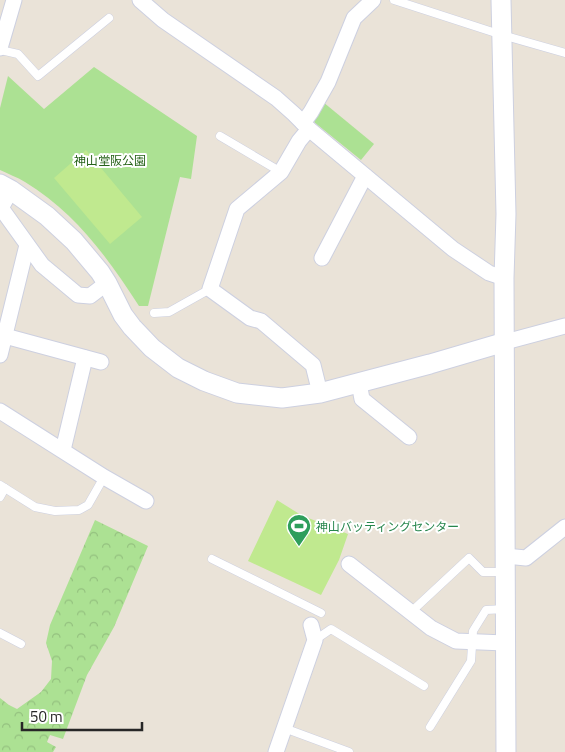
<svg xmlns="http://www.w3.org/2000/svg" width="565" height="752" font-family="'Titillium Web','Noto Sans JP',sans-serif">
<defs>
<pattern id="forest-crowns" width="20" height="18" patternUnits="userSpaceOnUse" patternTransform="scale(1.25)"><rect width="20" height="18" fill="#ace193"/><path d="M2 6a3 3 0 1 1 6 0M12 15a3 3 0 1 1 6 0" fill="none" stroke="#94c17f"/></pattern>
</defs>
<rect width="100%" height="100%" fill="#eae3d8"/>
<g fill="#ace193">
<path d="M94,67L197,136L191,179L180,177L148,306H139C107,257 76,213 25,182C17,177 8,174 0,170V108L8,76L44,109Z"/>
<polygon points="323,102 374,144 361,160 314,122"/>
</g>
<polygon fill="url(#forest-crowns)" points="95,520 148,546 114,627 87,675 63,739 50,735 47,742 56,747 53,752 0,752 0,698 9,705 17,709 41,692 51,679 52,661 46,643 50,625"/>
<g fill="#c0e98f">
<polygon points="86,150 142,217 110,244 54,178"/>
<polygon points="277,500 301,515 348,534 339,560 321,595 248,561"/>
</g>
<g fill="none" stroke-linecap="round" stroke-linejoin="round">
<g stroke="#cdd0e0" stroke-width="9">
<g id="service">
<polyline points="394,0 502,35 565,53"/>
<polyline points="0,50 18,54 38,76 109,18"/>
<polyline points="220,136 281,172"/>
<polyline points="154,313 169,312 210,289"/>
<polyline points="0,485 35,507 55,511 79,510 88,505 104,477"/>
<polyline points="0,497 5,488"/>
<polyline points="212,559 321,613"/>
<polyline points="411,612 469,558 483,572 505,572"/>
<polyline points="0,633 21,644"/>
<polyline points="315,640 331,629 424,686"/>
<polyline points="430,727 471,661 473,631 486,610 505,609"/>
<polyline points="284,728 349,752"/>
</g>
</g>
<g stroke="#cdd0e0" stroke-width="17">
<g id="minor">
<polyline points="140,0 163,20 276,98 294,114 309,129 453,249 489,273 504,278"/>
<polyline points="0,48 14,0"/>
<polyline points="303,123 311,112 328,82 354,18 373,0"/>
<polyline points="309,129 299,141 281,172 237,209 210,289 250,318 261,321 313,365 320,393"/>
<polyline points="11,190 1,208 42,265 78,295 90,296 107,283"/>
<polyline points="322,258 365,176"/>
<polyline points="5,336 101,362"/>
<polyline points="505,342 565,326"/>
<polyline points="0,355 27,245"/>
<polyline points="359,383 362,399 409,437"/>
<polyline points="0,411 104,477 146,501"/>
<polyline points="63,450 85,358"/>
<polyline points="505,556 526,558 565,527"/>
<polyline points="349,564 431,628 456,641 505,643"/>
<polyline points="276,752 315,640 311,625"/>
</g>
</g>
<g stroke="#cdd0e0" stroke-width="21">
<g id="tertiary">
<polyline points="501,0 506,214 504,278 506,752"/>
<polyline points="0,184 11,190 47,216 74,241 100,272 107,283 123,315 132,327 152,348 178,368 204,381 237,393 282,398 320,393 430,364 505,342"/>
</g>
</g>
<use href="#service" stroke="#fff" stroke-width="8"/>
<use href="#minor" stroke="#fff" stroke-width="15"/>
<use href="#tertiary" stroke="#fff" stroke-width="19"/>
</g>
<defs>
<g id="stadium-pin" transform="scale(1.25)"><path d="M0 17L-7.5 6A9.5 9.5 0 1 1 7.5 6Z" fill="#2e9e5b" stroke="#fff"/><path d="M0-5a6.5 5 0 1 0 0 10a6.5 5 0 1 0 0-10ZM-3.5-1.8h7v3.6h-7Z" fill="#fff"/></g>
</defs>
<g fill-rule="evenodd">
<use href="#stadium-pin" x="299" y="526"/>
</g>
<g text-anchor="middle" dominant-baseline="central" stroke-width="4" stroke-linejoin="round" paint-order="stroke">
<g font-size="12" fill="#266219" stroke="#fff">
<text x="110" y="160">神山堂阪公園</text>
</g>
<g font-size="12" fill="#27864d" stroke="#fff" text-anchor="start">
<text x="316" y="526">神山バッティングセンター</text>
</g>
</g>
<path d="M22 722v8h120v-8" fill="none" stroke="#272727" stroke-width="2.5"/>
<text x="30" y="722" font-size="15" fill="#272727" stroke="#ffffff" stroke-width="4" paint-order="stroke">50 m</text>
</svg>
